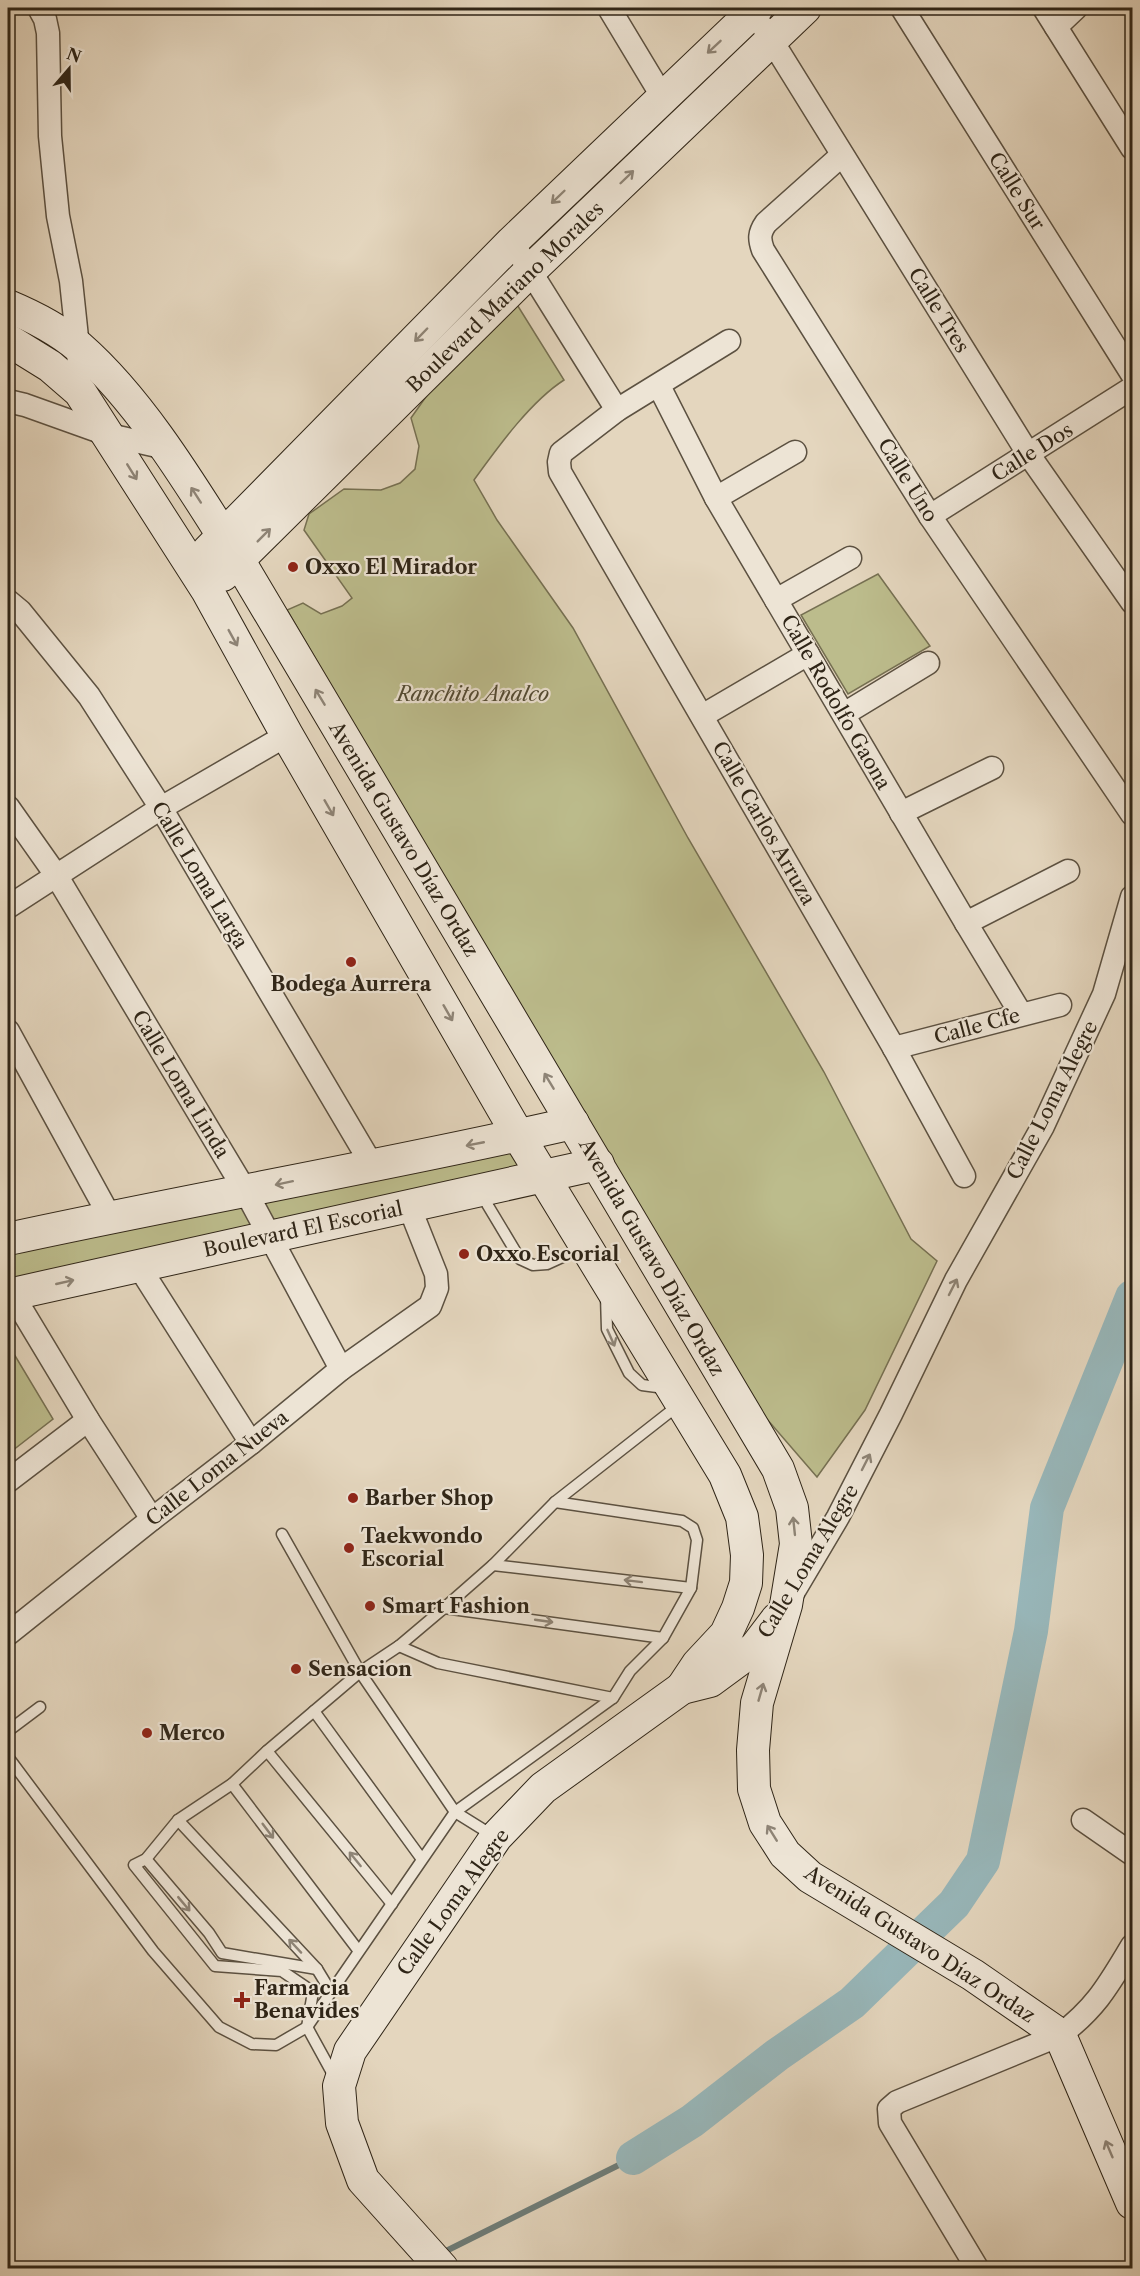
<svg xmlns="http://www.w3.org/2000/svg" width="1140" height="2276" font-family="'Libre Caslon Text',serif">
<rect width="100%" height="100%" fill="#e4d6be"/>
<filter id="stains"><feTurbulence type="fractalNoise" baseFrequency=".00333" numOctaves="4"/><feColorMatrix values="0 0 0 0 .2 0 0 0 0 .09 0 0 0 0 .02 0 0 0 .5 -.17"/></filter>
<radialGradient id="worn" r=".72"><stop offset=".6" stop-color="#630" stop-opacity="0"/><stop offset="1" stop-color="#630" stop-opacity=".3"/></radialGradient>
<g fill="#bcbc8c" stroke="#767052" stroke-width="1.5">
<path d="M516,303L564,380C530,402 498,447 474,480L497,520L573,628L688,838L824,1072L911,1239L937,1261L865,1410L817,1477L741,1389L287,610L303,603L321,614L342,606L352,598L304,530L309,514L344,489L381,490L400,483L415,469L419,446L411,418L430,391Z"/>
<polygon points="878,574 930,646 848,694 801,615"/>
<polygon points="517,1139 541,1175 270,1233 248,1193"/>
<polygon points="245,1193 268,1236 8,1283 8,1240"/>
<polygon points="8,1344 53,1419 8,1454"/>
</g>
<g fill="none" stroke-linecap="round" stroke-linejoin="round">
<g stroke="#6e7d79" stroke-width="6">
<polyline points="442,2253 633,2158"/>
<polyline points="412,2268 425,2262"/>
</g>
<polyline stroke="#98b7ba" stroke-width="34" points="633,2158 692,2121 777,2055 852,2003 954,1904 983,1861 1031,1631 1047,1508 1132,1297"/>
<g stroke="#5c5141" stroke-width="13">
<g id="lane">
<polyline points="481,1194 520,1259 533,1265 547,1264 582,1248"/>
<polyline points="606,1296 607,1329 629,1373 642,1385 657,1387 664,1386"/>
<polyline points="282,1534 360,1672 455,1812 492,1835"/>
<polyline points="493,1565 691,1588"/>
<polyline points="444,1608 663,1638"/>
<polyline points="399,1646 438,1663 613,1698 630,1671 663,1638 691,1588 697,1540 693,1528 682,1521 555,1502"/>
<polyline points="314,1711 421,1858"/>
<polyline points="8,1731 40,1707"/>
<polyline points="267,1751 392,1904"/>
<polyline points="8,1757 153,1951 219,2027 252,2044 276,2045 307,2027 455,1812 613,1698"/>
<polyline points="232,1784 358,1950"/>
<polyline points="178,1820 317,1969 331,1992"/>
<polyline points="146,1859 209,1933 222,1953 317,1969"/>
<polyline points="335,2078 307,2027 313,1992 282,1971 215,1966 134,1865 146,1859 178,1820 232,1784 267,1751 360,1672 399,1646 444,1608 493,1565 555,1502 680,1404"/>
</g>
</g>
<g stroke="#5c5141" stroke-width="25">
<g id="street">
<polyline points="39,8 45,19 48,33 50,136 58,216 71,281 78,347 80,392"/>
<polyline points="609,8 662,96"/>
<polyline points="902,8 1132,374"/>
<polyline points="1044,8 1132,148"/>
<polyline points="1056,27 1076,8"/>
<polyline points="764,28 1029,455 1132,602"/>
<path d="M842,155L766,223C759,233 759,239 763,250L930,516L1132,814"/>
<polyline points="512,242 617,410"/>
<polyline points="729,341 617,410 561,453 559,462 560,472 894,1048 964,1176"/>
<polyline points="659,386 716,498 966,923 1021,1014"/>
<polyline points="8,401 25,405 109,435 166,448"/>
<polyline points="716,498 795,452"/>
<polyline points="930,516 1132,388"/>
<polyline points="776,600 850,558"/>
<polyline points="8,601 20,611 89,696 161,808 372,1165"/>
<polyline points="844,714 928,663"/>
<polyline points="702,716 808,654"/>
<polyline points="8,807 56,875 246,1192 341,1369"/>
<polyline points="901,813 992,768"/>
<polyline points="8,907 161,808 287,735"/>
<polyline points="966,923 1068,871"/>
<polyline points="8,1031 110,1217"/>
<polyline points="894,1048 1060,1005"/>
<polyline points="138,1265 251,1443"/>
<polyline points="8,1287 88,1420 152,1519"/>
<polyline points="8,1481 88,1420"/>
<polyline points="793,1593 838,1517 891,1414 956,1280 1043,1126 1104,994 1132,897"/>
<polyline points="8,1634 152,1519 251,1443 341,1369 430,1306 437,1288 436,1274 409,1206"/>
<polyline points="1083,1820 1132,1854"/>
<path d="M977,2268L890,2123L889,2109L897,2102L1060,2035C1097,2007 1109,1984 1132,1946"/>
</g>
</g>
<g stroke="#2f2517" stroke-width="34">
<g id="secondary">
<path d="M8,306C32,316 59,330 79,347C142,402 194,490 239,561L778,1469L792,1508L796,1544L786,1605L757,1703L753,1750L754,1789L765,1823L785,1854L810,1877L973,1975L1060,2035L1132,2203"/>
<polyline points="8,340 50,366 80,392 207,590 287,735 518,1135 725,1475 742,1517 747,1555 746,1583 738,1608 726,1634 698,1664 682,1688"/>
<polyline points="208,551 512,242 757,8"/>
<polyline points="223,575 531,270 805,8"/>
<path d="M8,1239C196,1198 386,1166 573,1123"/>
<polyline points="8,1295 598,1164"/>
<polyline points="442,2268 363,2180 342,2123 339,2086 350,2051 496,1837 543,1788 682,1688 710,1681 755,1648 777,1619"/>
</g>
</g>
<use href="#lane" stroke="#ede4d5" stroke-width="10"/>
<use href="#street" stroke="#ede4d5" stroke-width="22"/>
<use href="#secondary" stroke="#ede4d5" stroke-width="32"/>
</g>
<defs><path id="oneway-shaft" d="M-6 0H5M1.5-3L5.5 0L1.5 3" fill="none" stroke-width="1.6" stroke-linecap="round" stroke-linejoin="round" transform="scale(1.5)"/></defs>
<g stroke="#8e8476">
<use href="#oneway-shaft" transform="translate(714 47) rotate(137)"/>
<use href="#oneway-shaft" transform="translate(627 177) rotate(-44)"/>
<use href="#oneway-shaft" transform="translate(558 197) rotate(136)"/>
<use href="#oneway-shaft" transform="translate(421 335) rotate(134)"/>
<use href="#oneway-shaft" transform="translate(132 472) rotate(58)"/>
<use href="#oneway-shaft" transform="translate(196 495) rotate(-123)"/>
<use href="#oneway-shaft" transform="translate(264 535) rotate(-45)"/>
<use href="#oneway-shaft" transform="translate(233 638) rotate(61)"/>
<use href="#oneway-shaft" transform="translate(320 697) rotate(-121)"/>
<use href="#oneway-shaft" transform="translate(329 808) rotate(60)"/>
<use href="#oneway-shaft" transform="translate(448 1013) rotate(60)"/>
<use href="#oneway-shaft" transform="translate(549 1081) rotate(-121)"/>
<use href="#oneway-shaft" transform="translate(475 1144) rotate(169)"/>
<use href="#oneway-shaft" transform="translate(284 1183) rotate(168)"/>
<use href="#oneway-shaft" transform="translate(65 1282) rotate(-13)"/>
<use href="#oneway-shaft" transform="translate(953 1287) rotate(-63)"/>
<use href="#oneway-shaft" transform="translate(611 1338) rotate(66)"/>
<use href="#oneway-shaft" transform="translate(866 1462) rotate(-63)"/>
<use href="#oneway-shaft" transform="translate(794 1526) rotate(-96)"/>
<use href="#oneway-shaft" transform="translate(633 1581) rotate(-173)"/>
<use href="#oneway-shaft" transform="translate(544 1621) rotate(8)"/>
<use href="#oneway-shaft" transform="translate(761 1692) rotate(-74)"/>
<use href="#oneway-shaft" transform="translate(268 1831) rotate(53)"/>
<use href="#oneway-shaft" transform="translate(772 1833) rotate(-122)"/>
<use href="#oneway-shaft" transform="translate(355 1859) rotate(-129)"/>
<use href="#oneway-shaft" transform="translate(184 1904) rotate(50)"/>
<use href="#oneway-shaft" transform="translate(295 1946) rotate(-133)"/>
<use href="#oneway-shaft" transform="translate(1109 2149) rotate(-113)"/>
</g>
<g fill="#8f2418" stroke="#ede4d5" stroke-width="2">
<circle cx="293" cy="567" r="6"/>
<circle cx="351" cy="962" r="6"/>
<circle cx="464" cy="1254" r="6"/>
<circle cx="353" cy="1498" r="6"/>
<circle cx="349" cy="1548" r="6"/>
<circle cx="370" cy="1606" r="6"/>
<circle cx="296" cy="1669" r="6"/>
<circle cx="147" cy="1733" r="6"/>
<path d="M239 1991h6v6h6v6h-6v6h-6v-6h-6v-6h6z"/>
</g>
<g text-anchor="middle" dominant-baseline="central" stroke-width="4.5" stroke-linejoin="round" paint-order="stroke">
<g font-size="20" fill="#2f2517" stroke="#ede4d5">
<text transform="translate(1017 191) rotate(58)">Calle Sur</text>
<text transform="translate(505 297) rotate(-44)">Boulevard Mariano Morales</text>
<text transform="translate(939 310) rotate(58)">Calle Tres</text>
<text transform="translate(1032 452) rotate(-32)">Calle Dos</text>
<text transform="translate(908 480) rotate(58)">Calle Uno</text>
<text transform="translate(836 702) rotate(60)">Calle Rodolfo Gaona</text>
<text transform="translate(764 823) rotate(60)">Calle Carlos Arruza</text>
<text transform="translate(404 839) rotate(59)">Avenida Gustavo Díaz Ordaz</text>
<text transform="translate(200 875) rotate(59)">Calle Loma Larga</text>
<text transform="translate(977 1026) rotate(-15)">Calle Cfe</text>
<text transform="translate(181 1084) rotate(59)">Calle Loma Linda</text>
<text transform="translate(1052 1100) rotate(-63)">Calle Loma Alegre</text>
<text transform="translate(303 1229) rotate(-12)">Boulevard El Escorial</text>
<text transform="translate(652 1257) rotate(60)">Avenida Gustavo Díaz Ordaz</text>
<text transform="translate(217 1468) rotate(-38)">Calle Loma Nueva</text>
<text transform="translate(808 1561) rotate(-59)">Calle Loma Alegre</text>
<text transform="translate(453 1902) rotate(-54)">Calle Loma Alegre</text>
<text transform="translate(920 1944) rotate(33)">Avenida Gustavo Díaz Ordaz</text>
</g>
<g font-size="20" font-weight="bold" fill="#2f2517" stroke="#ede4d5" text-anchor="start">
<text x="305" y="567">Oxxo El Mirador</text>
<text x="351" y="984" text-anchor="middle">Bodega Aurrera</text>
<text x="476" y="1254">Oxxo Escorial</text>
<text x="365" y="1498">Barber Shop</text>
<text x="361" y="1536">Taekwondo<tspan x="361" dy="23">Escorial</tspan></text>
<text x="382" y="1606">Smart Fashion</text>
<text x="308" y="1669">Sensacion</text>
<text x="159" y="1733">Merco</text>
<text x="254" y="1988">Farmacia<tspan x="254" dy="23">Benavides</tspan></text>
</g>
<g font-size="20" font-style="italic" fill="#524b34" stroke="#ede4d5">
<text x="473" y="694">Ranchito Analco</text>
</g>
</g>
<rect width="1140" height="2276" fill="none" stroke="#e4d6be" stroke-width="30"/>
<rect x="9" y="9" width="1122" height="2258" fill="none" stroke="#2f2517" stroke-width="3"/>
<rect x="15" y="15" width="1110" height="2246" fill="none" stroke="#2f2517" stroke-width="1.5"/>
<g transform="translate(69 69) rotate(20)" stroke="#ede4d5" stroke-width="4.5" paint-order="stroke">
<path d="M0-4.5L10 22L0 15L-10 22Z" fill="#2f2517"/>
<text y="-9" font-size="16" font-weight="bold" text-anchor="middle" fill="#2f2517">N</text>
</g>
<rect width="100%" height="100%" filter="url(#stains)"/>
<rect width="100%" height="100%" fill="url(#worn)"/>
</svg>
